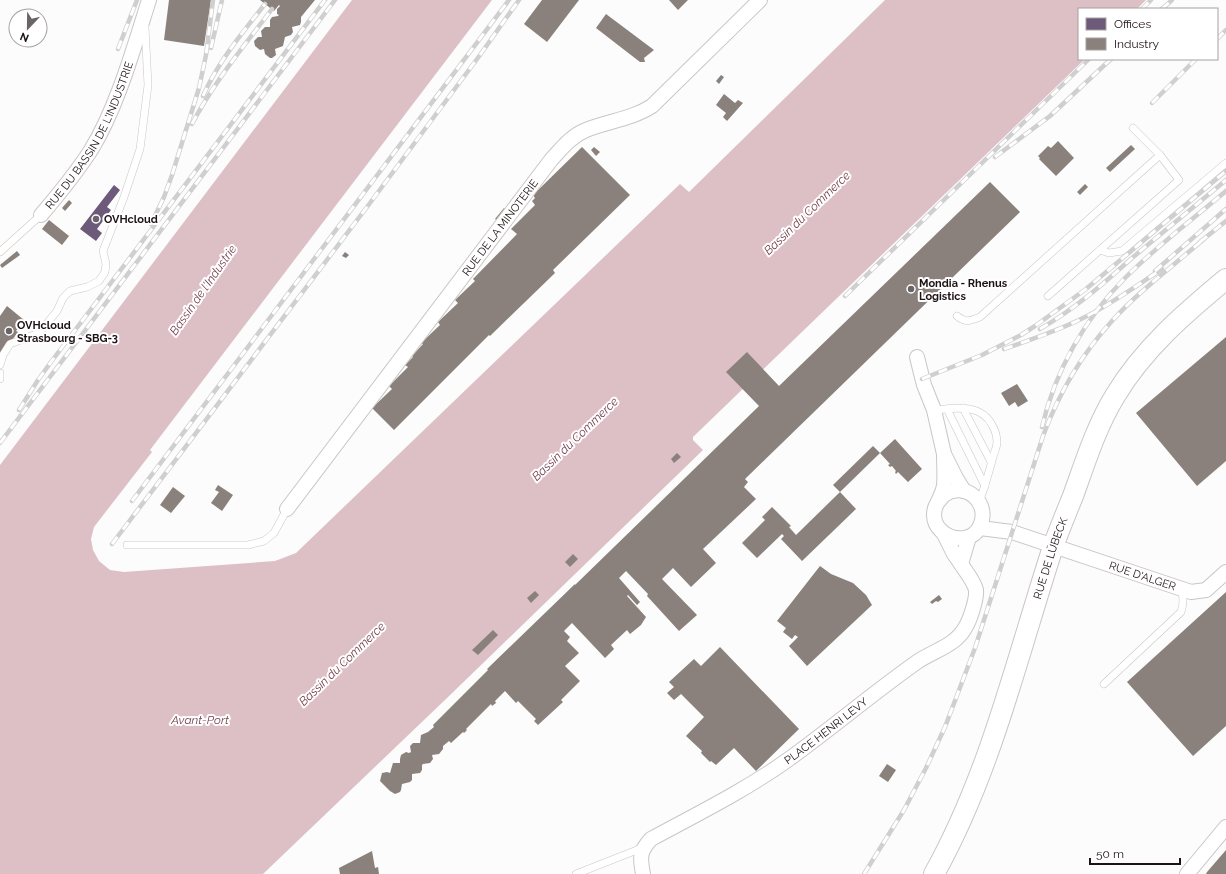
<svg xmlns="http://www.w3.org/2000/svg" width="1226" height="874" font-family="Raleway,sans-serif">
<rect width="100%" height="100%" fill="#fbfcfb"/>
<polygon fill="#ddc0c6" points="352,0 492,0 150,450 152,452 94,527 91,539 93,550 99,561 110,570 124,572 275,561 296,553 680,184 689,192 885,0 1146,0 1137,9 1079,9 1079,59 1085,59 693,437 693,440 703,450 447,698 263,874 0,874 0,465"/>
<polygon fill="#6d597a" points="114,185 120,190 107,207 111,210 97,229 102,233 96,241 80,229"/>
<g fill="#8a817c">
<polygon points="169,0 211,0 204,46 164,40"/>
<polygon points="260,0 315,0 301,17 301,22 300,25 292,27 293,32 291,35 285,37 283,46 275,49 276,55 272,58 270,58 265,54 264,49 260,50 255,46 254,41 258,37 262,37 261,31 265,27 270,27 270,20 272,17 278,16 279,15 277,14 277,9 280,6 279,5 274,11"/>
<polygon points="542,0 579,0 547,42 524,24"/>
<polygon points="669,0 688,0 678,10"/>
<polygon points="606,14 654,50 644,58 645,62 640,62 596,28"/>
<polygon points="721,75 724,77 719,84 716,81"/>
<polygon points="724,94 735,103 738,100 743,103 727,121 723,117 726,113 716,105"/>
<polygon points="1058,141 1074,158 1056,176 1039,159 1040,158 1038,156 1048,146 1051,148"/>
<polygon points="1131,145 1135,149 1110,172 1106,168"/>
<polygon points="582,147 630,195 553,270 555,273 490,336 489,335 394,430 372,408 392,389 389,386 408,367 405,365 413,357 412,356 423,344 421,343 440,325 438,322 458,303 455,300 475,281 473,279 517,234 511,229 535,205 532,201 535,198 533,195"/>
<polygon points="594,147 600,152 596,156 591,150"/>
<polygon points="990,182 1020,212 745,479 748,482 744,487 756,499 703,549 716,563 691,587 673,568 662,579 697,615 679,631 647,596 648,594 626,571 619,578 640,602 637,605 628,595 627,596 646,617 641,625 630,634 627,630 611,645 614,649 605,658 572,623 564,631 570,637 567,641 579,653 565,666 580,681 561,700 563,702 538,725 534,721 536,719 518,701 516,703 505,691 495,701 496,703 492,706 491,704 466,729 467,730 464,733 463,732 451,743 449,741 443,746 443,749 439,754 432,755 433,759 430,763 423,764 422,765 422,770 420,773 412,774 412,780 410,782 402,784 401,790 400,792 395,794 390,791 380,781 382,773 387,772 390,773 393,763 400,763 400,759 401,755 406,752 409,753 411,752 410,746 413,743 420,743 421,735 428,732 434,727 433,725 488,670 487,669 575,584 575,585 759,406 726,372 747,352 779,386"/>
<polygon points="1085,184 1088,187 1080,195 1077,192"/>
<polygon points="69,200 72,203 65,211 62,208"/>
<polygon points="504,208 510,212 501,223 495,219"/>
<polygon points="49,220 69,236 62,245 42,229"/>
<polygon points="17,251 20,255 2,268 0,265"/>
<polygon points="345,252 349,255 346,258 342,256"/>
<polygon points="7,306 24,320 16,331 18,332 0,357 0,316"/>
<polygon points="1226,337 1226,461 1197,486 1136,413"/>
<polygon points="1017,384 1028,401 1018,407 1015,402 1009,406 1001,393"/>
<polygon points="895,439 922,469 908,482 898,472 896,474 895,472 896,471 892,466 890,467 888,465 890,464 880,453"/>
<polygon points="873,446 880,453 840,492 833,485"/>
<polygon points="677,453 681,457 674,463 671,459"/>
<polygon points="218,485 233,495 222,511 211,503 219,492 215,490"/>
<polygon points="173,487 185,496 171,513 160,505"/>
<polygon points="840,492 856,509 802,561 781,539 784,536 782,534 757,558 742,543 765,520 762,517 772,507 791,526 789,527 796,535"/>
<polygon points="573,554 578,559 570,567 565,562"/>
<polygon points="820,566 831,574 853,583 866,595 872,605 807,666 789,646 798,637 795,635 792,639 783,632 786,628 777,621"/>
<polygon points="535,591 539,595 531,603 527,598"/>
<polygon points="1226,592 1226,726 1193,756 1127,682"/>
<polygon points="939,595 942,599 938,602 936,601 932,604 930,602"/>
<polygon points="493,630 498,635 478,655 472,650"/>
<polygon points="720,647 799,729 756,771 734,748 716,765 711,761 710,762 701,753 702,751 686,736 704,717 681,694 674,700 667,693 674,687 669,682 694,659 701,666"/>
<polygon points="887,764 896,770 888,782 879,776"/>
<polygon points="1226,850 1226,874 1206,874 1207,872"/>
<polygon points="372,851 375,868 378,867 379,874 340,874 339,868"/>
</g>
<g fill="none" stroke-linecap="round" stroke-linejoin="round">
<g stroke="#cbc6c6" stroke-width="8">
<g id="service">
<polyline points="1100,250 1109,253 1122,251 1226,163"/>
<polyline points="0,252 41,215"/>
<polyline points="1048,296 1179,180 1160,155"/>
<path d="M957,316C966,323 969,321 980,317L1160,155L1133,128"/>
<polyline points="0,365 3,355 10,344 39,333 57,311 63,298 70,291 87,287 99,281 105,272 106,264 103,251 124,197 140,149 148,85 145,27"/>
<polyline points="0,373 0,379"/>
<polyline points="963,408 991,462"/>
<polyline points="947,409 985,486"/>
<path d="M934,410C954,408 981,403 992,425C995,429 997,437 997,442C997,447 994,453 993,457C989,472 985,487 979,502"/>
<polyline points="127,545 248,545 264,541 274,533 287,509"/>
<path d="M1104,684L1181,612C1184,603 1184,597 1181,589"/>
<polyline points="576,874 642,848"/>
</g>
</g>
<g stroke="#cbc6c6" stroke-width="16">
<g id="minor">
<path id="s1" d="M41,215C59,194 76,173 91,150C117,108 134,47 149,0"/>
<polyline points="917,357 924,385 934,410 944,454 956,478 964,491"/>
<path d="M938,502C940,500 942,497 944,495C965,480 991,503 980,526C977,533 971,537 964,538C947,540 930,527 935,508C938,501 943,493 944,485C945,475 944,464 944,454"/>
<path id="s2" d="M287,509L551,160C561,149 571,136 586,130C608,121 632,119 652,106L760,0"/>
<path id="s3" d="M980,528L1012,532L1191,592L1206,590L1226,572"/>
<polyline points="944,534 954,554 961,564 969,537"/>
<path id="s4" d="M643,874C640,858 639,852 651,839C697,814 746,790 789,759C832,728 873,693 917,662C933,651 955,646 965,628C970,620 977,599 976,590C974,581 966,572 961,564"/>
<polyline points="1187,874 1226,827"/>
</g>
</g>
<g stroke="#cbc6c6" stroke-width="22">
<g id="secondary">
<path id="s5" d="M934,874C991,772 1017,657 1053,547C1059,530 1066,513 1073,496C1085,463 1096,427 1115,396C1143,349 1184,314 1226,279"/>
</g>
</g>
<use href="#service" stroke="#fefffe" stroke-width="7"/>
<use href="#minor" stroke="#fefffe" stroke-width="14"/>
<use href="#secondary" stroke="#fefffe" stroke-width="20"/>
<g stroke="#d0cfcf" stroke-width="4.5">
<g id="rail">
<polyline points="1142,9 1151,0"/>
<polyline points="1162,9 1172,0"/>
<polyline points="1217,39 1226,30"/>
<polyline points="211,48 222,0"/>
<polyline points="118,49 137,0"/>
<path d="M203,96C218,62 242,33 265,4"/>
<polyline points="1152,103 1196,59"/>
<path d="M192,124C214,82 244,46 272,9"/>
<polyline points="995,157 1050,116 1111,59"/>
<polyline points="151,224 164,197 172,175 199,88 206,55 213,0"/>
<polyline points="1200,242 1226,221"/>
<polyline points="1155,271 1226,209"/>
<polyline points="845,296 1089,59"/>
<path d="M1040,329C1076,308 1102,285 1132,258C1163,232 1195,206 1226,180"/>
<path d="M1004,349C1030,340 1057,331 1081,319C1110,305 1136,286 1162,269"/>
<polyline points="922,379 982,355 1021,335 1035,326 1086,289 1226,171"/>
<polyline points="19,410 38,380 51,362 325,0"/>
<path d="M1042,427C1055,371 1085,318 1126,277C1157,246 1193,219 1226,191"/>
<polyline points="0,443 335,0"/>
<polyline points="132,501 509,0"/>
<polyline points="112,544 370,203 480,55 519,0"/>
<path d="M864,874L904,810L926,768L945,727L975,648L1043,436C1059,393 1081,355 1112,321C1139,291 1173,266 1204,239"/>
</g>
</g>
<use href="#rail" stroke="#fff" stroke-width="3" stroke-dasharray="9" stroke-linecap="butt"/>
</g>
<g fill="#6b6466" stroke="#fff" stroke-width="1.5">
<circle cx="96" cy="219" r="4"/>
<circle cx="911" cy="289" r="4"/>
<circle cx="9" cy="331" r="4"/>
</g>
<g text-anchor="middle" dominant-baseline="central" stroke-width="4" stroke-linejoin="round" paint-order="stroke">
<g font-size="11" fill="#1e1215" stroke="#fff">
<text stroke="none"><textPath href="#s1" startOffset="94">RUE DU BASSIN DE L'INDUSTRIE</textPath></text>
<text stroke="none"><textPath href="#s2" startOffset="353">RUE DE LA MINOTERIE</textPath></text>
<text stroke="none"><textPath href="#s5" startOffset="337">RUE DE LÜBECK</textPath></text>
<text stroke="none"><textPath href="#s3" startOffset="170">RUE D'ALGER</textPath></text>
<text stroke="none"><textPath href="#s4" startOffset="244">PLACE HENRI LEVY</textPath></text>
</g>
<g font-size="11" font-weight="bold" fill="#1e1215" stroke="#fff" text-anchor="start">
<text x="104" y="219">OVHcloud</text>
<text x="919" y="283">Mondia - Rhenus<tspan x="919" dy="13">Logistics</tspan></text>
<text x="17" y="325">OVHcloud<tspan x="17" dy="13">Strasbourg - SBG-3</tspan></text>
</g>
<g font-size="12" font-style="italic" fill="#753e4c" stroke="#fff">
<text transform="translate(807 213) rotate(-44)">Bassin du Commerce</text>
<text transform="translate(203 290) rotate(-55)">Bassin de l'Industrie</text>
<text transform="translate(575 439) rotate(-44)">Bassin du Commerce</text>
<text transform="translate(342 664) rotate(-44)">Bassin du Commerce</text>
<text x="200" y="720">Avant-Port</text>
</g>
</g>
<rect x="1078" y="8" width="140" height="52" fill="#ffffff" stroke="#a5a0a1"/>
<rect x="1086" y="18" width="20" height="12" fill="#6d597a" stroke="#a5a0a1"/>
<text x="1114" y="28" font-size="12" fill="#1e1215">Offices</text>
<rect x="1086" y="38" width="20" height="12" fill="#8a817c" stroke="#a5a0a1"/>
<text x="1114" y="48" font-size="12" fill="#1e1215">Industry</text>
<g transform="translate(28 28) rotate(202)"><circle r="19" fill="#ffffff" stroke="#a5a0a1"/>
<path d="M0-3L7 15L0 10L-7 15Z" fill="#6b6466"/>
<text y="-6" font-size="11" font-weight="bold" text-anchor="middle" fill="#1e1215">N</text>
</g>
<path d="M1090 858v6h90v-6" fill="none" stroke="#1e1215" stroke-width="2"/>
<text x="1096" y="858" font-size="12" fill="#1e1215" stroke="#ffffff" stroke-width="3" paint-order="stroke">50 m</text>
</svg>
